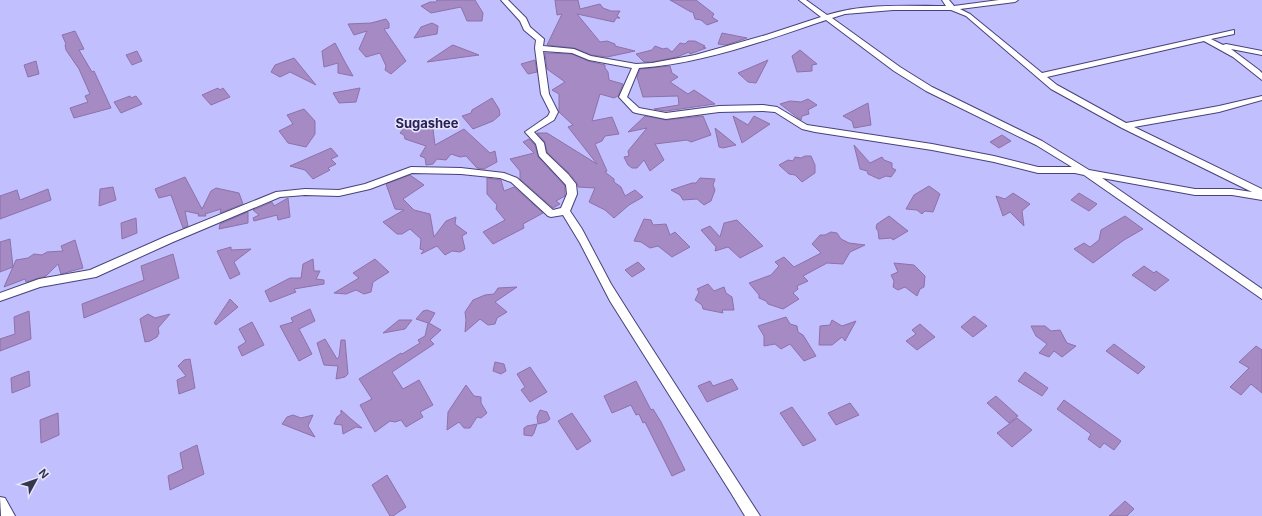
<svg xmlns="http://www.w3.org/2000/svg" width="1262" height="516" font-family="Inter,sans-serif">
<rect width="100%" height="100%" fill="#c2bfff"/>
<g fill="#a68ac4" stroke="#8d71aa">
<polygon points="437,0 475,0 483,13 482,21 467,21 461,7 431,13 421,6 430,2 436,2"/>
<polygon points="555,0 578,0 580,9 600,4 603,8 611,11 620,11 617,16 620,18 616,18 614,22 577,14 600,42 607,41 615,44 615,46 635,51 607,57 591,55 574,48 547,45 562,14 557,15"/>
<polygon points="670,0 696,0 714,14 712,17 718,21 707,25 701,20 695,19 693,12 691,12"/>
<polygon points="386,19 389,23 389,28 384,29 406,61 391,74 385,70 386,66 380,53 366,57 359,49 367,31 354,35 348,24 371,23"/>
<polygon points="432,23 438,26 437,34 414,38 421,27"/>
<polygon points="75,31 84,49 79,50 92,72 94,71 111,108 74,118 70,108 88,102 85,96 90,94 79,69 66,50 65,45 66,44 62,35"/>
<polygon points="722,33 747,38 726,45 718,44"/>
<polygon points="688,41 695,41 705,46 703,47 706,48 690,54 689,52 677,57 652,62 644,62 636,54 652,50 655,46 663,49 667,48 672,52 680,43 685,44"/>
<polygon points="335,43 345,62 353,76 338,73 338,63 324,67 322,51"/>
<polygon points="453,45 479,55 427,62 451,46"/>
<polygon points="800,50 817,64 812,65 812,71 797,72 792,56"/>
<polygon points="137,51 142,61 132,65 126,55"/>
<polygon points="545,53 572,54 588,61 605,65 605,68 608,72 609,80 623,84 618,96 614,98 600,94 592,121 612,117 619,134 605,136 602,141 595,144 607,171 605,172 614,179 614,182 621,187 625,196 635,190 643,197 629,205 614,218 605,210 589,202 595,188 578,187 577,183 569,173 547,152 545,142 537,133 547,133 597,164 568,127 573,125 559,112 559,94 552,90 565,82 547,69"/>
<polygon points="294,58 316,85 290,72 280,77 271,72 275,65"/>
<polygon points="535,60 537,72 528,74 521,64"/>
<polygon points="768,60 756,83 748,82 738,73"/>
<polygon points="36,61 39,74 28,77 24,65"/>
<polygon points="670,66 672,73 678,77 670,82 688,94 694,90 715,104 666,111 654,109 679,105 678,96 643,97 637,77 640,69"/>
<polygon points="218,88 220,90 223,88 230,97 211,105 202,95"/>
<polygon points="360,88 356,102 339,103 333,93"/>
<polygon points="130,96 131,98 136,96 142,104 121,113 114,102"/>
<polygon points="492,98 499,109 500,115 493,121 473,129 462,116 471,113 472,110"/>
<polygon points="808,99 817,105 808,110 809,114 802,116 801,120 780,104 790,101 801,102"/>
<polygon points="868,103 871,125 854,128 852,121 843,116"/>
<polygon points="304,109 315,121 315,134 306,147 288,143 279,131 293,124 287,115"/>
<polygon points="645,116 666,120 703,116 711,135 691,142 687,140 655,144 664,160 650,171 644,160 637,168 632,168 628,165 624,157 629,156 628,151 647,128 628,132"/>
<polygon points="733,116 748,125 754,116 770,124 742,143"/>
<polygon points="412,124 415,127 433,129 435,145 464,129 490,153 495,151 497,162 484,169 477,168 466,156 460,157 451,154 446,160 437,159 433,164 426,165 425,158 420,156 426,146 405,139 404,135 400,133 405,127"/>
<polygon points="715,128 736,145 723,148 719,147"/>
<polygon points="1002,135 1011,141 999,148 990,142"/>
<polygon points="529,139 535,145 538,157 565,186 565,196 556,201 560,204 553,208 520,179 520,171 510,159 534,153 523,142"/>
<polygon points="854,145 870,163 882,157 884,160 892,163 892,168 896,170 891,177 886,176 879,179 868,174 867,171 860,169"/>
<polygon points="331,148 338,156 331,159 336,164 328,168 330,170 313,179 305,170 290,166"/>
<polygon points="805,156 811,156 815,165 815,173 802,182 795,175 789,174 779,165 788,160 793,161 795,157 801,158"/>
<polygon points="410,175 424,185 403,199 414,210 430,214 434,237 446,221 456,217 455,224 467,233 462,236 465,249 460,252 452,251 445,255 437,246 421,254 424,250 420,249 421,239 410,229 402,234 397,234 383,222 404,210 395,209 386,184"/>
<polygon points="185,177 202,209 211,191 216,188 239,193 243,204 220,213 221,209 205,214 206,216 198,216 199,214 185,211 188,226 183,228 171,195 159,198 155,189"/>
<polygon points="487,178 501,180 504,191 514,187 543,213 523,224 524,228 493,244 483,232 505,220 496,209 497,205 487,194"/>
<polygon points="700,178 715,179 713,185 715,190 711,201 704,205 697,199 683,200 680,195 671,190 692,183 696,183"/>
<polygon points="929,186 940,194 933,212 925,211 922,214 917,210 906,209 914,195"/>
<polygon points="113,187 116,200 99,206 100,189"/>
<polygon points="48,189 51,200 0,219 0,196 17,190 20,200"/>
<polygon points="1013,193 1030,204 1022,211 1024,226 1010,212 1003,216 996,196 1005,199"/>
<polygon points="1079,193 1097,204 1089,211 1071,200"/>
<polygon points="288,198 290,217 278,220 277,215 254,221 253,218 259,215 253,210 272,202 274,206"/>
<polygon points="248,212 248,223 219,229 220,224"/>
<polygon points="889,216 908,231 893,240 891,238 879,239 878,231 876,228 877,224"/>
<polygon points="1125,216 1143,229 1124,240 1093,263 1074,249 1084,243 1090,247 1099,240 1101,230"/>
<polygon points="136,218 137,233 122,239 121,223"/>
<polygon points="644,219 651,220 653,225 666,224 670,235 675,232 690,247 672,257 658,246 650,248 641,242 634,241"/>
<polygon points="737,220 763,246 740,258 728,247 715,251 716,247 701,230 710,226 720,237 724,223"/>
<polygon points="831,232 837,233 841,239 849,243 865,245 850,252 843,264 827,263 803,276 808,281 797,286 798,289 793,293 799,299 783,309 768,304 766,301 759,298 759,295 749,283 771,275 779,266 775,262 784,257 794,267 821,253 812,244 820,235 825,235"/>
<polygon points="10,239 13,267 0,272 0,242"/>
<polygon points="75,240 83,268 61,274 58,264 46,276 26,282 25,279 4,287 16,260 28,258 34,254 42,255 47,252 63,251 61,246"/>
<polygon points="231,247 231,250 251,249 234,262 240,274 230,279 217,251"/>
<polygon points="173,254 179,278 84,318 82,304 144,280 141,266"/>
<polygon points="313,259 314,271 320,271 316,279 324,280 324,284 294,289 296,292 270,302 265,291 290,278 301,278 303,264"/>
<polygon points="375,259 389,272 373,282 371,292 364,294 356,290 346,294 334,293 359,278 353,273"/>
<polygon points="638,262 645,269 632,277 625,270"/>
<polygon points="894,263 914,265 925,276 924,287 920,289 917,296 905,287 898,290 893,287 894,281 891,275 898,272"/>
<polygon points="1144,266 1154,273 1156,271 1169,280 1155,291 1132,275"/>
<polygon points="708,284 714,291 724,287 726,293 732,297 734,310 722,310 723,313 703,309 702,305 695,300 699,292 697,289"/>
<polygon points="517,287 495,302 507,312 497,318 495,324 488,325 480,319 465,332 466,320 465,312 473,300 485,295 494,294 498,288"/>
<polygon points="230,299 238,307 216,325 214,323"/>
<polygon points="310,309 315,321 299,329 312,354 299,361 280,326 293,322 291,318"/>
<polygon points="427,310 435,313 429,323 441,330 430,340 434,344 392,372 403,389 419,380 433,405 420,412 423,417 406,427 401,420 395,422 390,421 375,432 360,405 372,399 359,379 401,353 402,354 420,343 418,340 425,336 428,323 416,319 423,311"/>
<polygon points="29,311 31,339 0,351 0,339 15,334 14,317"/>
<polygon points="148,314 155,318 170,314 158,328 159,333 157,337 150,341 145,342 140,319"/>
<polygon points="974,316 987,326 973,337 961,327"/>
<polygon points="786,317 790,324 797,326 798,332 803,335 816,356 804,361 790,344 781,349 775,344 764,346 764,336 758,326"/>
<polygon points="399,320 412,320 405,329 383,333"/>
<polygon points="832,320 842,326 856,321 845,341 842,337 832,345 819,345 820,326 830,325"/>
<polygon points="252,322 264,345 242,356 238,347 246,342 239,329"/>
<polygon points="920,324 935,337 917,350 906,341 916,334 912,330"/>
<polygon points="1031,326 1045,326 1051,331 1060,330 1067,343 1076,346 1062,357 1054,351 1049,357 1039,353 1047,344 1036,336"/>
<polygon points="325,339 337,359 339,357 341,340 345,340 348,374 345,377 336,379 338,366 324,365 317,343"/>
<polygon points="1114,344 1145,367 1138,374 1106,351"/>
<polygon points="1256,346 1262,350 1262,393 1251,384 1241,395 1230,387 1249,368 1239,362"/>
<polygon points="190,359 195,388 179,394 177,380 186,376 178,366 184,360"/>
<polygon points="495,362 504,364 506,371 501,374 493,371"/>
<polygon points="530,367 547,392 530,402 521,390 525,387 517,374"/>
<polygon points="29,371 30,386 12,393 11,378"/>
<polygon points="1025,372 1048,388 1042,396 1018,381"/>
<polygon points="732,379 738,389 707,402 698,386 710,381 713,386"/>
<polygon points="636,381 651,410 653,409 661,422 685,470 672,476 645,422 643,423 639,414 636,415 631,405 612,413 604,396"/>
<polygon points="466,385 474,396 481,397 481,403 487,413 481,418 477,417 470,428 464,428 459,422 447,430 448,412"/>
<polygon points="996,396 1018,416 1009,423 987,403"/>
<polygon points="1064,400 1121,441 1114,450 1104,443 1100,448 1088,439 1091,434 1057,409"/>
<polygon points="850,403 859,415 836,425 828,413"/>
<polygon points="792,407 816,440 803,446 780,413"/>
<polygon points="341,410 351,419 362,428 356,427 343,434 342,425 334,424 337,417 341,414"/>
<polygon points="540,410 547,412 550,419 546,422 538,424 537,417"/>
<polygon points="58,413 59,435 41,443 40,420"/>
<polygon points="572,413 591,441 577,450 558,421"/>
<polygon points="293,415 301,418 313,415 308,426 315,437 282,424 287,417"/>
<polygon points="1017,418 1032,430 1012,447 997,433"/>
<polygon points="537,424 534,433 532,436 524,435 524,428 527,426"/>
<polygon points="197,445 204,474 170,490 168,476 183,469 180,453"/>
<polygon points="387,475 406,507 393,516 390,516 372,485"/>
<polygon points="1125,501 1134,509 1127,516 1109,516"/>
</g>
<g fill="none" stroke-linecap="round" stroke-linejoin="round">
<g stroke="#484279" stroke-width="2">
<g id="street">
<path d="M501,0H508L526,18L530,27L544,39L543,46L574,49L591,56L636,64L652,63L695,55L766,35L821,17L799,0H806L827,15C865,3 907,6 946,6L942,0H949L954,6L999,0H1018L1015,2L960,9L970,14L1042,73L1234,30V34L1211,39L1223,45L1226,44L1262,51V55L1231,49L1259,70L1262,73V80L1233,57L1204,41L1047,77L1057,85L1126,123L1219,106L1262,96V100L1219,112L1134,127L1262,189V200L1232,195H1195L1102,178L1262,289V299L1084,175L1075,173H1038L994,162L932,150L815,132L802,129L775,112L763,111L719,112L666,119L636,113L633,112L619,97L632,68L589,60L572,53L543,51L549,94L558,112L554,120L534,132L544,143L546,153L568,174L576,184L577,194L570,211L582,229L611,284L635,322L760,516H745L731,493L610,301L580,243L563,215L551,217L548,216L511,182L500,178L461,174L412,173L370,189L339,196L305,195L280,197L173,242L96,277L40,287L0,301V293L39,279L90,270L167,236L276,192L305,189L339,190L365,184L411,167L461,168L504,173L517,178L553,210L561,208L567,194L566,185L539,156L536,144L525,132L548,116L550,112L541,94L535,48L536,40L524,30L520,21ZM893,10H951L966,16L1051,89L1122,128L1252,192L1232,189H1195L1089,170L1042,141L932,87L900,67L832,18L845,14ZM826,20L894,71L926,91L1036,145L1072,167H1038L994,156L932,144L807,125L777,107L763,105L719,106L666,113L639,108L627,97L639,68C701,64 767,40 826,20Z"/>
<polygon points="0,497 5,498 15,516 1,516"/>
</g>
</g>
<use href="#street" fill="#fff" fill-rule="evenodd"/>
</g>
<g text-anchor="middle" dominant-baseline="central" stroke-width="3" stroke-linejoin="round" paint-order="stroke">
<g font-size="13" font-weight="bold" fill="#292154" stroke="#e5e4ff">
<text x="427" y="123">Sugashee</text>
</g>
</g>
<g transform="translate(36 480) rotate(50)" stroke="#e5e4ff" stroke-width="3" paint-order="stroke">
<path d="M0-3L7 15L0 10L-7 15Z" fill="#36354e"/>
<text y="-6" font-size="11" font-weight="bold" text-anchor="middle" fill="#36354e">N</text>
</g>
</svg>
